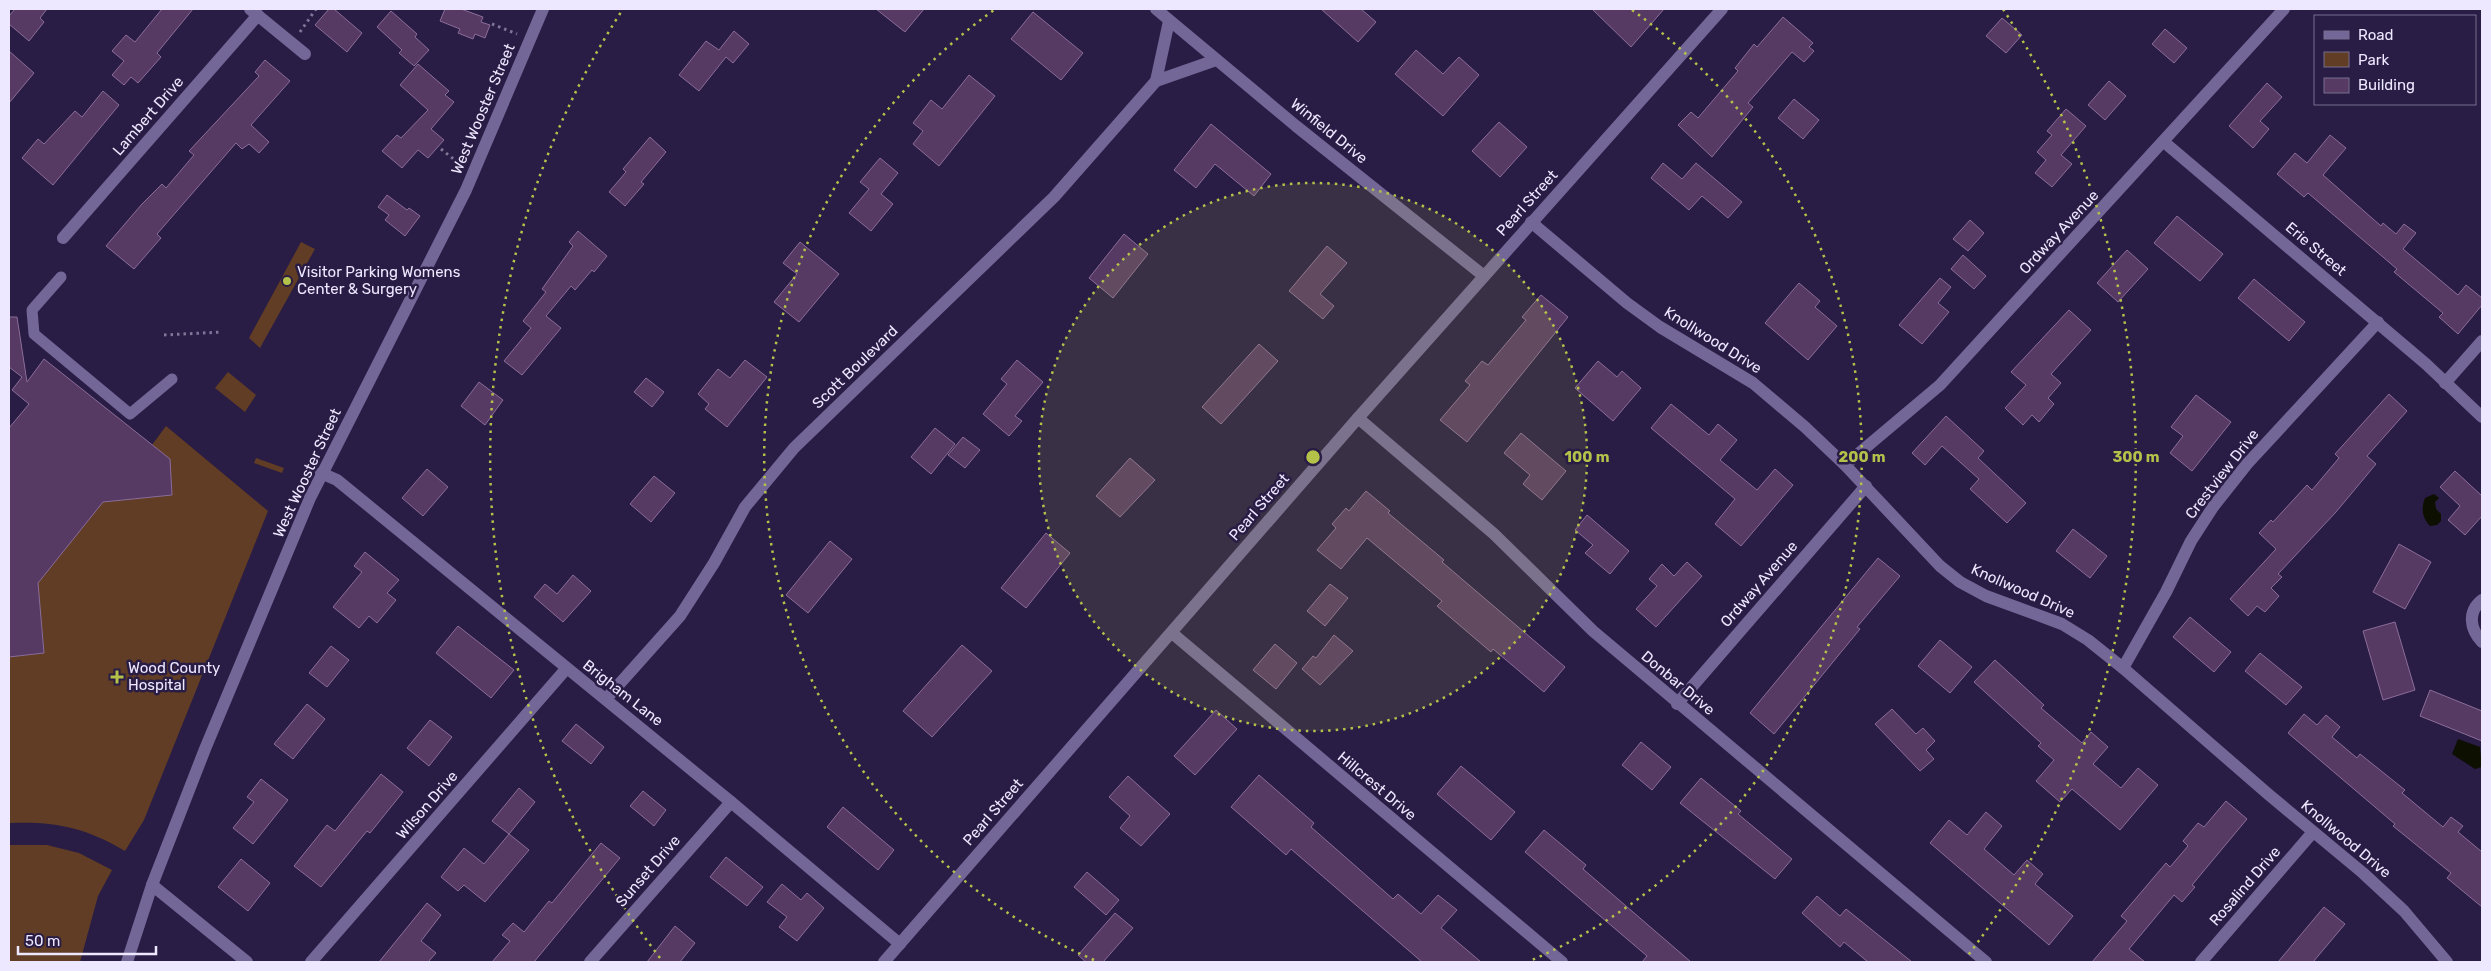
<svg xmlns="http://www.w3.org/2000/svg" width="2491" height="971" font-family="Rubik,sans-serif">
<rect width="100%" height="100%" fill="#291c45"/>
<g fill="#603d24">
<polygon points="301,242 315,249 260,348 249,338"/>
<polygon points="228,372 256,395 245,412 215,388"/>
<path d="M166,426L268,511L144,820L125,851C85,827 54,821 9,823V657L44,653L38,583L103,502L172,495L169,459L152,445Z"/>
<polygon points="256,458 284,468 282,473 254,463"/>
<polygon points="9,845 47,845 79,853 112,870 98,896 80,962 9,962"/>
</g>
<g fill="#0d0f00">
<path d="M2434,494L2439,498L2435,502L2436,509L2441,514V521L2437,525L2430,526C2422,518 2421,508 2425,498Z"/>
<polygon points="2458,739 2480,747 2482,767 2475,769 2452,754"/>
</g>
<g fill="#573a63" stroke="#8b6d99">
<polygon points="15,9 47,9 40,18 44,22 29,41 9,24 9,16"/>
<polygon points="162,9 193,9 157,53 161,57 138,83 131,77 124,85 112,75 124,61 112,51 126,35 135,42"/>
<polygon points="329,9 334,9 362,33 347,52 315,25"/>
<polygon points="445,9 461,9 483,17 481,22 490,25 485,38 475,34 473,39 458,33 460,29 440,21"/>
<polygon points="876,9 924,9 905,32"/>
<polygon points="1321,9 1361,9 1376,22 1358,42"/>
<polygon points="1592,9 1664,9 1631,47"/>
<polygon points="391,11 417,34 415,37 429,50 414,66 399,53 402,50 377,27"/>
<polygon points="1033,12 1083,53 1061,80 1011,39"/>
<polygon points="1783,17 1813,43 1809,47 1814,51 1804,62 1792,52 1748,103 1753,107 1712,157 1678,125 1691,112 1698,118 1738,71 1735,68 1754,44 1757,47"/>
<polygon points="2002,18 2022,35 2006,53 1986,36"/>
<polygon points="2165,29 2187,48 2174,63 2152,44"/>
<polygon points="734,31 749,44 733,63 726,57 699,91 679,75 706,41 719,50"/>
<polygon points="1416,50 1443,74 1459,57 1479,75 1443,116 1395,74"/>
<polygon points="9,51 34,73 9,103"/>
<polygon points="265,60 290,81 251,125 269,142 259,153 249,144 242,149 236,143 157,234 161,238 134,269 106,246 142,204 162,184 166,188 194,155 189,151 259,76 255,72"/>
<polygon points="418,64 449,91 445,95 454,102 431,129 444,140 428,158 418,150 402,168 382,151 397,135 401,138 428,110 400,85"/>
<polygon points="969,75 995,96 939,166 913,144 923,131 913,123 931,100 942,109"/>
<polygon points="2109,81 2126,96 2105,120 2088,105"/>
<polygon points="2267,83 2282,97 2260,121 2269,129 2253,148 2229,126"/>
<polygon points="103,91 119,105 53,185 22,158 38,139 44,144 75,111 82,117"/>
<polygon points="1794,99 1819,120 1803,139 1778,118"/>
<polygon points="2066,109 2086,126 2061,155 2072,164 2052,187 2035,173 2046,160 2037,152 2052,135 2047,131"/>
<polygon points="1499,122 1527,147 1500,177 1472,151"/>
<polygon points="1211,124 1271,174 1254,196 1215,164 1196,188 1174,170"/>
<polygon points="2330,135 2346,148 2323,175 2381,226 2383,223 2396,234 2404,224 2416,233 2403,249 2458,295 2466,285 2482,298 2482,305 2458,334 2439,317 2443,313 2394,272 2397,269 2308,193 2304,197 2277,174 2295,153 2307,163"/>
<polygon points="650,137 666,152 641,182 644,184 625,206 609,192 626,172 623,169"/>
<polygon points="880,158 898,173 881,194 893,204 871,231 849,213 869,189 860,182"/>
<polygon points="1663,163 1682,179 1696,163 1742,202 1728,218 1702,196 1689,210 1651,178"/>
<polygon points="387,195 407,210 409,208 420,216 405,236 385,220 389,215 378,207"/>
<polygon points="2177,216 2223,254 2200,281 2154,243"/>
<polygon points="1970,220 1984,233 1968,251 1953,239"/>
<polygon points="578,231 607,256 594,272 592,270 575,290 571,286 546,316 561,328 522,375 504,361 531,328 523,321 546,292 542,289 573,246 569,242"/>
<polygon points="1124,234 1148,254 1113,298 1089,278"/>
<polygon points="800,242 839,274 799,322 774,302 797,274 783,263"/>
<polygon points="1327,246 1347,263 1320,294 1334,306 1323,319 1289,291"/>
<polygon points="2127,250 2148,269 2118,302 2097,283"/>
<polygon points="1963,255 1986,276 1974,289 1951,269"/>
<polygon points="1940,278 1951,287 1938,303 1949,312 1922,344 1899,325"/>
<polygon points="2254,279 2305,322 2289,341 2238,298"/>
<polygon points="1799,283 1820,301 1815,307 1837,326 1808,360 1765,323"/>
<polygon points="1541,295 1568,317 1467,442 1440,420 1470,385 1465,381 1482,361 1488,365 1526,320 1522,317"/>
<polygon points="2069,310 2091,330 2051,374 2061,383 2048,398 2054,404 2039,422 2032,415 2023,425 2005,408 2026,385 2011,372"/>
<polygon points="9,317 17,317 27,382 44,359 170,459 172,495 103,502 38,583 44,653 9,657 9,428 29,404 12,390 22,377 9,367"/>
<polygon points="1259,344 1278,361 1221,424 1202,407"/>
<polygon points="745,360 767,377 727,427 705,409 709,404 698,394 718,369 730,378"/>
<polygon points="1017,360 1043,382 1015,416 1022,421 1009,436 983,414 1007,384 1001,379"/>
<polygon points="1598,361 1617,377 1622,371 1641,388 1613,421 1575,388"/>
<polygon points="646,378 664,392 652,407 634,392"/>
<polygon points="479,382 503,400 485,425 461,406"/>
<polygon points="2389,394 2407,411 2367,456 2376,464 2336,512 2278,574 2282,577 2271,588 2279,596 2265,612 2257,606 2248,616 2230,599 2276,549 2259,533 2271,520 2273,522 2307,485 2312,490 2339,458 2335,454"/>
<polygon points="2196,395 2231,422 2192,471 2170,453 2183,436 2171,427"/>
<polygon points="1671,404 1709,435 1718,424 1737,440 1720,460 1757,490 1775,469 1793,485 1741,546 1715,524 1735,499 1651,428"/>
<polygon points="1946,416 1984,451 1978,458 2026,503 2007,523 1970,489 1979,479 1942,446 1925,465 1912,453"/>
<polygon points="935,428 955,444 931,474 911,457"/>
<polygon points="1521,433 1566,471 1542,500 1523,484 1530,475 1504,453"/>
<polygon points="963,437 980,450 965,468 948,455"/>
<polygon points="1130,458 1155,480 1120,517 1096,496"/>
<polygon points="427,469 448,487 423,516 402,498"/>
<polygon points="2455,471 2482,496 2482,516 2465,535 2448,520 2460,506 2440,487"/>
<polygon points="654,476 675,493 651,522 630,504"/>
<polygon points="1366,491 1390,511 1388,513 1444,560 1442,562 1565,667 1544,692 1493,649 1491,652 1437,606 1442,601 1367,538 1341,569 1317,550 1336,528 1332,524 1346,508 1349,511"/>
<polygon points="1587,515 1629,551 1610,574 1585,553 1593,545 1575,530"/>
<polygon points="2073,529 2107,556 2090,578 2056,551"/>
<polygon points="1046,533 1070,553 1026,608 1001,588"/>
<polygon points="830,541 852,559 808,613 786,595"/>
<polygon points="2399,544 2431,562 2405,609 2373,592"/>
<polygon points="365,552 399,580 387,593 396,600 377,623 369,616 359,628 333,607 362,572 354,566"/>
<polygon points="1878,558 1900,576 1857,627 1860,629 1774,734 1750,713"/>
<polygon points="1687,562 1702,576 1656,627 1636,609 1657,586 1649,579 1662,564 1674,576"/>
<polygon points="573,575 591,591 563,622 534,597 545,584 557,594"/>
<polygon points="1330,584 1348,598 1325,626 1307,611"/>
<polygon points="2190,617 2231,652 2214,672 2173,637"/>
<polygon points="2395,622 2415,690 2383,700 2363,631"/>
<polygon points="458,626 514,670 491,698 436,653"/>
<polygon points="1334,635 1353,651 1320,685 1302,669 1313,656 1316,658"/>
<polygon points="1940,640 1972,667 1950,693 1918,666"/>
<polygon points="1275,644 1297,663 1276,689 1253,670"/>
<polygon points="962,645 992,671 932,737 903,711"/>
<polygon points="331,646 349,660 327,687 309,673"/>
<polygon points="2260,653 2302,687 2286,705 2245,671"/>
<polygon points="1995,660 2044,705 2041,708 2082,743 2091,732 2108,747 2093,764 2121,788 2138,768 2158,785 2120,830 2072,789 2060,802 2036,781 2054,760 2038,746 2041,743 1974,682"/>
<polygon points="2430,690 2482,711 2482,741 2420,716"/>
<polygon points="307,704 325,719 293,759 274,744"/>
<polygon points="1892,709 1916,734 1923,728 1935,741 1926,750 1934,759 1920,771 1875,724"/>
<polygon points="1216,710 1237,729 1195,775 1174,756"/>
<polygon points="2304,714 2317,725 2326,715 2340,727 2332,737 2357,758 2360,754 2405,790 2402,793 2443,827 2451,817 2463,826 2458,832 2482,852 2482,907 2447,878 2451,873 2393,826 2395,824 2288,733"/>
<polygon points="430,720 452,737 429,766 407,748"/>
<polygon points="576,724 604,747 591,764 562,741"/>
<polygon points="1641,742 1671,767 1652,790 1622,765"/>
<polygon points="1461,766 1515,812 1491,840 1437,794"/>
<polygon points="381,774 403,792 370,833 367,831 321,887 294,866 327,825 335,831"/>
<polygon points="1259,775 1314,823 1311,827 1393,899 1398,894 1421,914 1438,895 1457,910 1441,928 1481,962 1422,962 1291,849 1286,855 1231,807"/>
<polygon points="1128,776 1170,814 1141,846 1120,828 1130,816 1109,797"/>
<polygon points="1701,778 1741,811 1738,814 1792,859 1775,879 1680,803"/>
<polygon points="261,779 288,800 253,844 233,828 254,802 247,797"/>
<polygon points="519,788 535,802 509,834 492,821"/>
<polygon points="643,791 666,810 654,826 630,806"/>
<polygon points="2226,801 2247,819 2192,885 2195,887 2182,902 2174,895 2129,949 2145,962 2092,962 2127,921 2121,916 2166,863 2170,867 2188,846 2183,841 2198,823 2204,827"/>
<polygon points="843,807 894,850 878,870 827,827"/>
<polygon points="1986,812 2002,826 1984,849 2014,875 2027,860 2043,874 2035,884 2073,916 2049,945 1930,843 1949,820 1967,835"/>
<polygon points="1544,830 1586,865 1583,869 1691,962 1642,962 1647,956 1525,852"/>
<polygon points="509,834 529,850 485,902 464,885 458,891 441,877 464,848 484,864"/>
<polygon points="601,843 620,858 534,962 492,962 510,941 502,935 513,923 524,932 549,901 552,903"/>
<polygon points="726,857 763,887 747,906 710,877"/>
<polygon points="241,859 270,883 248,911 218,887"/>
<polygon points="1087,872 1119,900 1106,915 1074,887"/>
<polygon points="782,884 801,900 807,893 824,908 797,941 779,927 787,917 767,902"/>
<polygon points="1817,896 1840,916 1846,909 1912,962 1868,962 1844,942 1840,947 1802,913"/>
<polygon points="427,903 441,915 421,941 436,953 428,962 379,962"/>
<polygon points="2324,907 2345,924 2313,962 2278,962"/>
<polygon points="1115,913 1133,928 1103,962 1086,962 1078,955"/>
<polygon points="675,926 695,943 680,962 647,962"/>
</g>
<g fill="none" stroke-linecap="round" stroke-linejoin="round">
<g stroke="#807697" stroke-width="3" stroke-dasharray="2.5 4" stroke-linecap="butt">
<polyline points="492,24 517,34"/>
<polyline points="300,32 316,9"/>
<polyline points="441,149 461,165"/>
<polyline points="164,335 222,332"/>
</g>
<polyline stroke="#736797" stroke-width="11" points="61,277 32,310 34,334 130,414 172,379"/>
<g stroke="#736797" stroke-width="12">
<polyline points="250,9 305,54"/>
<polyline points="1156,9 1296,126 1484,276"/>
<polyline points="1169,21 1156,81 1216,60"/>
<polyline points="2164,142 2426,364 2482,417"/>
<polyline points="1531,222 1627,303 1660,327 1753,383 1805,427 1845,465 1940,566 1960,582 1986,596 2062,624 2088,640 2123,668 2268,794 2363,873 2404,911 2447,962"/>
<polyline points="63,238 258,15"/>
<polyline points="2445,383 2482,341"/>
<polyline points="1358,418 1494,534 1593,631 1986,962"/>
<polyline points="1845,465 1940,385 2284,9"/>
<polyline points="321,473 337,480 731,802 900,944"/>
<path d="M2482,600C2467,612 2470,629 2482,642"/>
<polyline points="1172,633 1562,962"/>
<polyline points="2123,668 2166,592 2191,541 2213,507 2247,464 2378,322"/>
<polyline points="606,699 680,616 714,563 745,507 794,448 1054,197 1156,81"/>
<polyline points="1677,704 1866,486"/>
<polyline points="152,885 247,962"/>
<polyline points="311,962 566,669"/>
<polyline points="590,962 731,802"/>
<polyline points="2201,962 2313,832"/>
</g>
<polyline stroke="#736797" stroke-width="12" points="884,962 1358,418 1722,9"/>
<polyline stroke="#736797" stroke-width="12" points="127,962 152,885 205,749 310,498 466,190 543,9"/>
</g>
<circle cx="1313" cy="457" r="274" fill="#b5c24a" fill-opacity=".12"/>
<g fill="none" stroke="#b5c24a" stroke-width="2.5" stroke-dasharray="2.5 5">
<circle cx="1313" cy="457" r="274"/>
<path d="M1094 960A549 549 0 0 1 994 10M1632 10A549 549 0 0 1 1532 960"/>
<path d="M660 958A823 823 0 0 1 623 9M2003 9A823 823 0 0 1 1966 958"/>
</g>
<g fill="#b5c24a" stroke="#291c45" stroke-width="2">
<circle cx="287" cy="281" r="5"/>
<path d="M114.5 669.5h5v5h5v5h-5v5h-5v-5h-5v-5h5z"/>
</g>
<g text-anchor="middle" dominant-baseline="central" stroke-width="5" stroke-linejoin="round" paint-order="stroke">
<g font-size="15" fill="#ede8ff" stroke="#291c45">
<text transform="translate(483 109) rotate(-67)">West Wooster Street</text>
<text transform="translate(148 116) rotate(-49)">Lambert Drive</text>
<text transform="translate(1329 131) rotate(39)">Winfield Drive</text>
<text transform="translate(1527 203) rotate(-48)">Pearl Street</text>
<text transform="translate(2059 232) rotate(-47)">Ordway Avenue</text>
<text transform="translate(2316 249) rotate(40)">Erie Street</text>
<text transform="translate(1713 340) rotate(32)">Knollwood Drive</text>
<text transform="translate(855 367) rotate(-44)">Scott Boulevard</text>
<text transform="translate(307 473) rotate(-65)">West Wooster Street</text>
<text transform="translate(2222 474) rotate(-52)">Crestview Drive</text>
<text transform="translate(1259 507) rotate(-49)">Pearl Street</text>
<text transform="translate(1759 584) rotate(-49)">Ordway Avenue</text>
<text transform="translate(2023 591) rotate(24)">Knollwood Drive</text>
<text transform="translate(1678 683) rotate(40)">Donbar Drive</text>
<text transform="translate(623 693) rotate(38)">Brigham Lane</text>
<text transform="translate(1377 786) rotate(40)">Hillcrest Drive</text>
<text transform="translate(427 805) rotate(-49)">Wilson Drive</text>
<text transform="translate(993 812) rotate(-49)">Pearl Street</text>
<text transform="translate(2346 839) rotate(40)">Knollwood Drive</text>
<text transform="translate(648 871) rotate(-49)">Sunset Drive</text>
<text transform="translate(2245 886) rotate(-49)">Rosalind Drive</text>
</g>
<g font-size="15" fill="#ede8ff" stroke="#291c45" text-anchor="start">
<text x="297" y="272">Visitor Parking Womens<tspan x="297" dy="17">Center &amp; Surgery</tspan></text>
<text x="128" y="668">Wood County<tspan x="128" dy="17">Hospital</tspan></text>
</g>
</g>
<circle cx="1313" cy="457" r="8" fill="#b5c24a" stroke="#291c45" stroke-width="2.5"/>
<g font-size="15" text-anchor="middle" font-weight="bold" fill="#b5c24a" stroke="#291c45" stroke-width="5" stroke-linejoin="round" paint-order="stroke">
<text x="1587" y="462">100 m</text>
<text x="1862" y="462">200 m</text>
<text x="2136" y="462">300 m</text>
</g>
<rect width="2491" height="971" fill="none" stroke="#ede8ff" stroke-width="20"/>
<rect x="2314" y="15" width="162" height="90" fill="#291c45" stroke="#776e8f"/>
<rect x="2324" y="31" width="25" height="8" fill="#736797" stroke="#776e8f"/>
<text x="2358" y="40" font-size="15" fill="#ede8ff">Road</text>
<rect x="2324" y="52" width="25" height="15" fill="#603d24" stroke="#776e8f"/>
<text x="2358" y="65" font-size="15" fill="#ede8ff">Park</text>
<rect x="2324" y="78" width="25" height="15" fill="#573a63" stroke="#776e8f"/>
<text x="2358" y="90" font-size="15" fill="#ede8ff">Building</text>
<path d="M18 946v8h138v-8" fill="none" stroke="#ede8ff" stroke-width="2.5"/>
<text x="25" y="946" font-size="15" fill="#ede8ff" stroke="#291c45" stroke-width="4" paint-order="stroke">50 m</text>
</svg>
